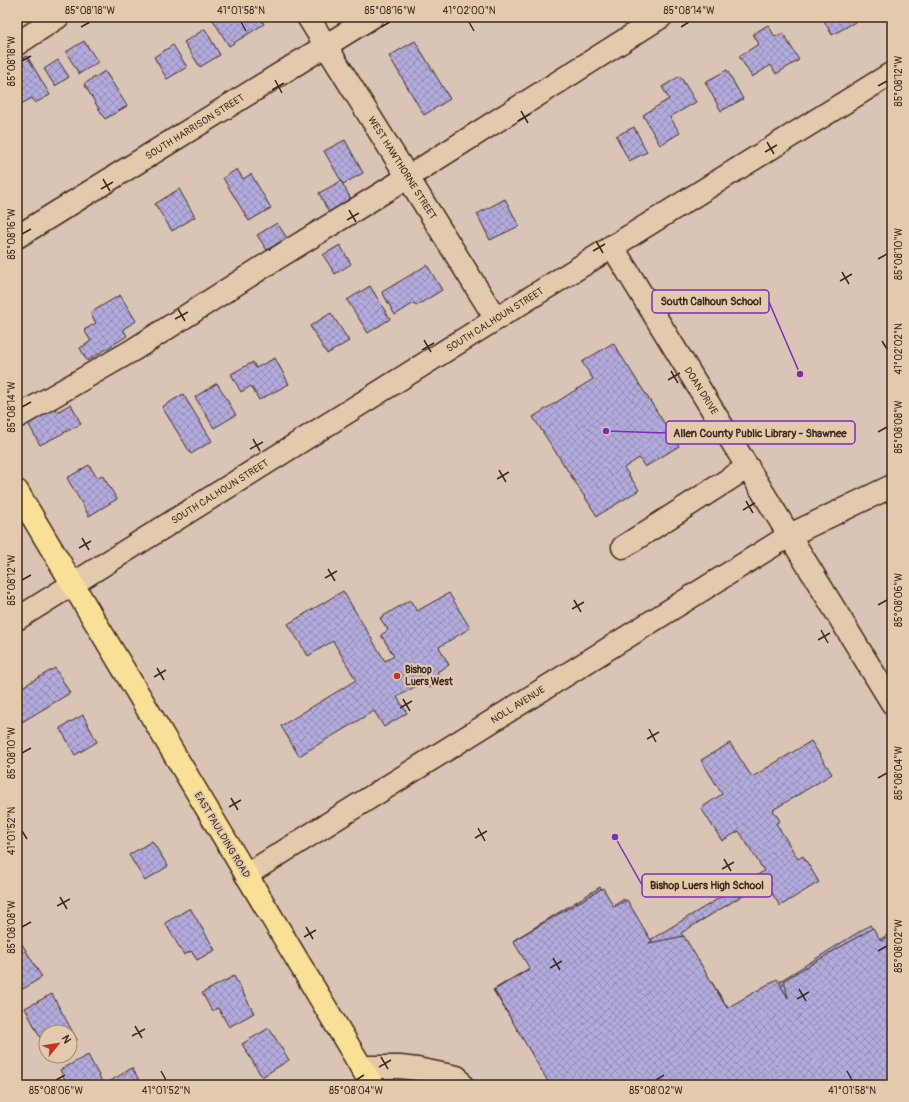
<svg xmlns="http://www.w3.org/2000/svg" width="909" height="1102" font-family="Pangolin,sans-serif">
<defs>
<pattern id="building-cross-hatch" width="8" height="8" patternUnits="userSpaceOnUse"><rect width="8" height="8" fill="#b3abdc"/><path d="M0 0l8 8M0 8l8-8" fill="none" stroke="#938bb2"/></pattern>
</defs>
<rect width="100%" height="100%" fill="#dac4b6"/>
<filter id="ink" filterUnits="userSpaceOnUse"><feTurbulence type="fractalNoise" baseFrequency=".025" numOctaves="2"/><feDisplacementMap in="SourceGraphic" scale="8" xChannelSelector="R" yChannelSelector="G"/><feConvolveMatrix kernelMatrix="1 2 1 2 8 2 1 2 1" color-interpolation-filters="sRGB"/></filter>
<g filter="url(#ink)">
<g fill="url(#building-cross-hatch)" stroke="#3b2a1e">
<polygon points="219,17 260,17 264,24 229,46 213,20"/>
<polygon points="822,17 864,17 832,35"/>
<polygon points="768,25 775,37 783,33 799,60 776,74 771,65 752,77 739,56 759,44 753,34"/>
<polygon points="205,29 220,55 200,67 184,42"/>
<polygon points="84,41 98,62 79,74 66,52"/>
<polygon points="415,41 450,99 424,115 389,56"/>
<polygon points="173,45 187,67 167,79 154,57"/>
<polygon points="27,56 50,95 35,103 32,98 21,104 17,98 17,62"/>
<polygon points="58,60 69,77 55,86 44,69"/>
<polygon points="727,70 743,99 721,111 705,82"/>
<polygon points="105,71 127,106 105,119 84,84"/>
<polygon points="680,76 696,102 670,117 680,133 660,145 643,115 669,99 662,87"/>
<polygon points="634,127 647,152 629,161 616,136"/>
<polygon points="345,140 363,173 343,184 324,151"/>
<polygon points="237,169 243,179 251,174 271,208 249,221 223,178"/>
<polygon points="341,181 352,201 329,213 319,193"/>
<polygon points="179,189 195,217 172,231 155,204"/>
<polygon points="505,199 519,226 490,240 477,214"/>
<polygon points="277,223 287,238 267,250 257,235"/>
<polygon points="340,245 351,264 335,274 323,255"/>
<polygon points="427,265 442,290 416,306 414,303 395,315 382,292"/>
<polygon points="370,286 390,319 368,333 347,300"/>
<polygon points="120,295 136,321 123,329 127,336 87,361 80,348 91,341 84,330 96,323 90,313"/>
<polygon points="331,313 349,341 327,354 310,326"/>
<polygon points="613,343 679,446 645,467 639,458 624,468 639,490 597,516 533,417 593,379 582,362"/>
<polygon points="275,358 289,384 259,400 251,386 241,392 231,374 253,362 256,368"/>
<polygon points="217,383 236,415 214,428 195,397"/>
<polygon points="183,394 212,441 191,454 162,407"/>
<polygon points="71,404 81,424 40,445 27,421 54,406 57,412"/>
<polygon points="89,465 97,478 102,475 117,499 89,516 67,478"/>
<polygon points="343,591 385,661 394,656 381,635 388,630 380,618 410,600 417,611 449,593 470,628 439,647 449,665 437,672 442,680 429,688 425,681 397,697 407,713 384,727 374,711 299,756 281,726 356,680 333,641 308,656 288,624"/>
<polygon points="55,668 70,693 22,722 17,713 17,690"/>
<polygon points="83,715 97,742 75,755 60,728"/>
<polygon points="811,741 832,774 773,810 780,821 776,823 798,859 803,856 819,882 780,906 765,882 681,933 733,1016 783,985 780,981 870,925 879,940 892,932 892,1082 887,1085 630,1085 698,1043 639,949 552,1003 602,1085 552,1085 493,990 531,967 514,940 600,887 612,907 624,899 650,940 764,871 739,831 722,841 701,808 722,794 701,760 730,743 752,777"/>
<polygon points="152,841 168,866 145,881 129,855"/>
<polygon points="603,888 614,907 627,900 652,942 649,943 684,936 727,1008 777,979 788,998 784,980 873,928 881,941 892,935 892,1082 887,1085 550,1085 494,990 530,969 513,941"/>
<polygon points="190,908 215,950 197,960 191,951 184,955 165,923"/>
<polygon points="17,936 42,977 23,989 17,978"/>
<polygon points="234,976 254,1013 229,1027 218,1008 212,1011 202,993"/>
<polygon points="52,994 77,1040 70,1044 70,1032 46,1032 46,1049 25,1008"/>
<polygon points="269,1028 289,1060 262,1077 242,1044"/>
<polygon points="88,1055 104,1085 68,1085 60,1070"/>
<polygon points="132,1068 142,1085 110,1085 109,1082"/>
</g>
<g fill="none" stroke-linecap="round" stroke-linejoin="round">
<g stroke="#3b2a1e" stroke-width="25">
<g id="minor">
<polyline points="308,17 496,319"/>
<polyline points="17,44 58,17"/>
<polyline points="17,237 372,17"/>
<polyline points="612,246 892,703"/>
<polyline points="17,417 133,350 269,263 408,177 661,17"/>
<polyline points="623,547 748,467"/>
<polyline points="17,619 496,319 892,73"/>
<polyline points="246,875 790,535 892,486"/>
<polyline points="361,1067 400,1067 417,1069 457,1077 462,1085"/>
</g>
</g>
<g stroke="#3b2a1e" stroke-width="25">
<polyline id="major" points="17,491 372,1085"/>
</g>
<use href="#minor" stroke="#e4caac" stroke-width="22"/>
<use href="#major" stroke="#fadf96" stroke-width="22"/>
</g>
</g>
<path fill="none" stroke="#3b2a1e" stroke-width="1.5" d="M241,22L246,31M469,22L474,31M81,27L90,22M381,27L390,22M681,27L689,22M22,61L31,56M275,80L282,93M878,86L887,81M272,90L284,83M521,111L528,123M518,121L530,114M767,142L774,154M765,152L777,145M103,179L110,191M101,189L113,182M349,210L356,222M347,220L359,213M22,234L31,229M596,241L603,253M593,251L605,244M878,259L887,254M842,272L849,284M840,281L852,274M178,309L185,321M175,319L188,312M424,340L431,352M882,341L887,349M422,350L434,343M671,371L678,383M668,380L680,373M22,407L31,402M878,432L887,427M253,439L260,451M250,449L263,442M499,470L506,482M497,479L509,472M746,501L753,513M743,510L755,503M82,538L89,550M79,548L91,541M328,569L335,581M325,578L337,571M22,580L31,575M574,600L581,612M878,605L887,600M572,609L584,602M821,630L828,643M818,640L830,633M157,668L164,680M154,677L166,670M403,699L410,711M400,708L412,701M649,729L656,742M647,739L659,732M22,753L31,748M878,778L887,773M231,798L238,810M229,807L241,800M478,828L485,841M22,831L27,839M475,838L487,831M724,859L731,871M722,869L734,862M60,897L67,909M57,906L70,899M22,927L31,922M306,927L313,939M304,937L316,930M878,951L887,946M553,958L560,970M550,968L562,961M799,989L806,1001M797,999L809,992M135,1026L142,1038M132,1036L145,1029M381,1057L388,1069M379,1067L391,1060M161,1071L166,1080M847,1071L852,1080M56,1080L65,1075M356,1080L364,1075M656,1080L664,1075"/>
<circle fill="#c8321e" stroke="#e4caac" stroke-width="1.5" cx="397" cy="676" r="4"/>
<g text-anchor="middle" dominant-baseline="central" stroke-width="4" stroke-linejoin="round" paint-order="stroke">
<g font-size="10" fill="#3b2a1e" stroke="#e4caac">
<text transform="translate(195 127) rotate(-32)">SOUTH HARRISON STREET</text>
<text transform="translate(402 168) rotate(58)">WEST HAWTHORNE STREET</text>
<text transform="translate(495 320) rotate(-32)">SOUTH CALHOUN STREET</text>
<text transform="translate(701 391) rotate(58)">DOAN DRIVE</text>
<text transform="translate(220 492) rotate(-32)">SOUTH CALHOUN STREET</text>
<text transform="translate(518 705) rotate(-32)">NOLL AVENUE</text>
<text transform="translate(222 835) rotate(59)">EAST PAULDING ROAD</text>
</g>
<g font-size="10" font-weight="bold" fill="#3b2a1e" stroke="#e4caac" text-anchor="start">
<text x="405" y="670">Bishop<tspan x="405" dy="12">Luers West</tspan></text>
</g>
</g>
<path fill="none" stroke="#7b2cbf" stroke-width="1.5" d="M800 374L769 302M606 431L666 433M615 837L642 885"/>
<g fill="#7b2cbf" stroke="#e4caac" stroke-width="1.5">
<circle cx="800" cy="374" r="4"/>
<circle cx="606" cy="431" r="4"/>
<circle cx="615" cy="837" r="4"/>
</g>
<g fill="#e4caac" stroke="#7b2cbf" stroke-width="1.5">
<rect x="652" y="290" width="117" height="23" rx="4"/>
<rect x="666" y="421" width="189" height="23" rx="4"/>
<rect x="642" y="874" width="130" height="23" rx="4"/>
</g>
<g font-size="11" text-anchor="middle" font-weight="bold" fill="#3b2a1e">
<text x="711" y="305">South Calhoun School</text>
<text x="760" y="437">Allen County Public Library - Shawnee</text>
<text x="707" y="889">Bishop Luers High School</text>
</g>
<rect width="909" height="1102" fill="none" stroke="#e4caac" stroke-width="44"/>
<g transform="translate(58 1044) rotate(60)"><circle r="19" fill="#e4caac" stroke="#a08a73"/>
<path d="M0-3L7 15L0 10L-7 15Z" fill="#c8321e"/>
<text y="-6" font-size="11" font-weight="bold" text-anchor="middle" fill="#3b2a1e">N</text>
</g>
<rect x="22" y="22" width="865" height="1058" fill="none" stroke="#3b2a1e" stroke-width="1.5"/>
<g font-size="10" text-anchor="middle" fill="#3b2a1e">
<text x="90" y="14">85°08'18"W</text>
<text x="241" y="14">41°01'58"N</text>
<text x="390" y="14">85°08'16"W</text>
<text x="469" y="14">41°02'00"N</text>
<text x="689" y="14">85°08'14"W</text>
<text transform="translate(11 61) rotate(-90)" y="4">85°08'18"W</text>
<text transform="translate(898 81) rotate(-90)" y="4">85°08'12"W</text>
<text transform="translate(11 234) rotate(-90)" y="4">85°08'16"W</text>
<text transform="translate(898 254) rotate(-90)" y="4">85°08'10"W</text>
<text transform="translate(898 349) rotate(-90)" y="4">41°02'02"N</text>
<text transform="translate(11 407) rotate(-90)" y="4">85°08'14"W</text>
<text transform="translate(898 427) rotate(-90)" y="4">85°08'08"W</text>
<text transform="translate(11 580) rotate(-90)" y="4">85°08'12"W</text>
<text transform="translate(898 600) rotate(-90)" y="4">85°08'06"W</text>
<text transform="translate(11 753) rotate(-90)" y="4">85°08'10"W</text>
<text transform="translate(898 773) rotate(-90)" y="4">85°08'04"W</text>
<text transform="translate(11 831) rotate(-90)" y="4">41°01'52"N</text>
<text transform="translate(11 927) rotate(-90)" y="4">85°08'08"W</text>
<text transform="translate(898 946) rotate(-90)" y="4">85°08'02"W</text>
<text x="56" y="1094">85°08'06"W</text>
<text x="166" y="1094">41°01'52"N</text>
<text x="356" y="1094">85°08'04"W</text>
<text x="656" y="1094">85°08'02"W</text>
<text x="852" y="1094">41°01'58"N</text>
</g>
</svg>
